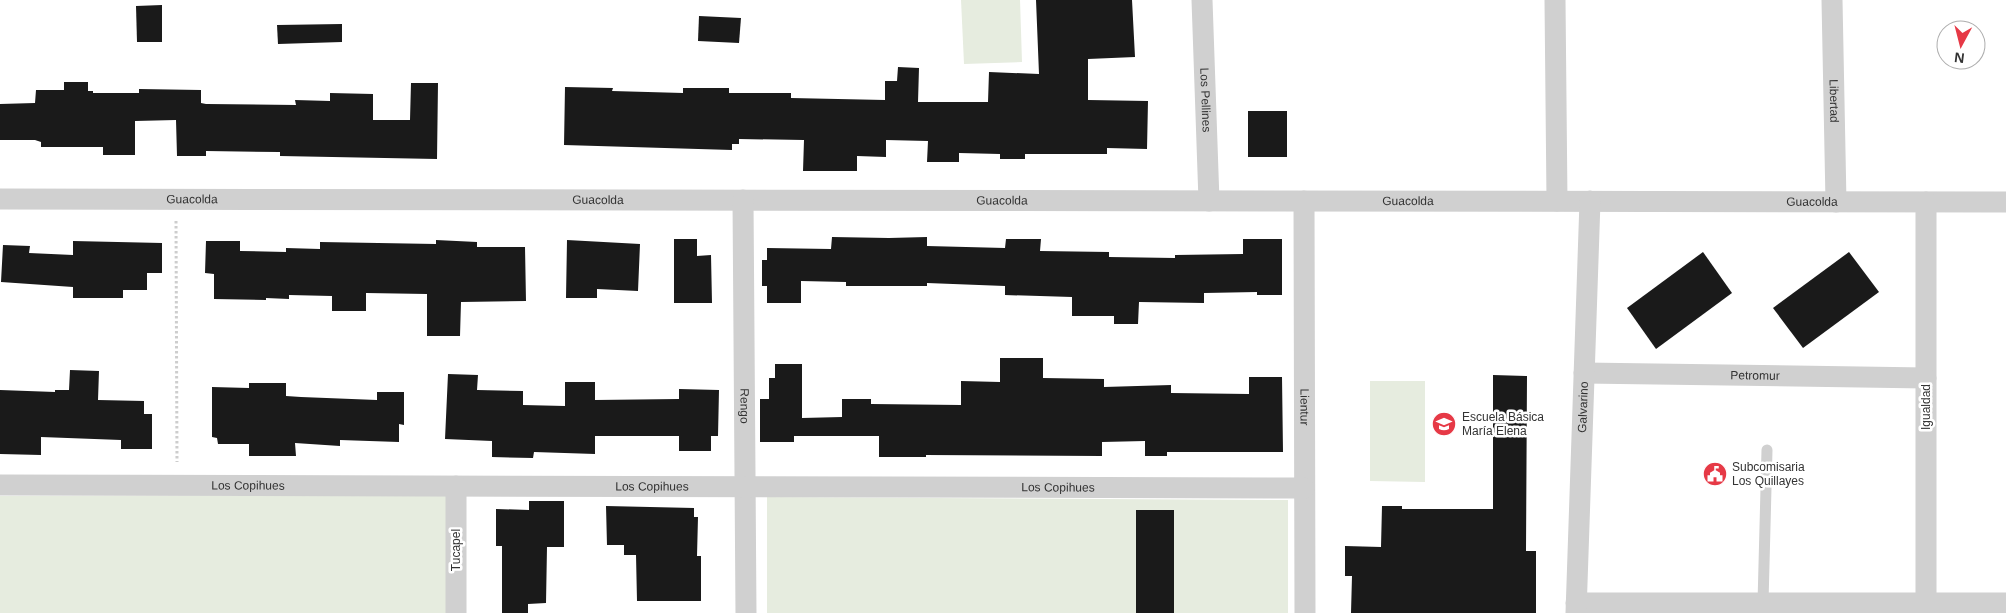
<svg xmlns="http://www.w3.org/2000/svg" width="2006" height="613" font-family="Arial,sans-serif">
<rect width="100%" height="100%" fill="#fff"/>
<g fill="#e6ecdf">
<polygon points="961,0 1020,0 1022,62 964,64"/>
<polygon points="1370,381 1425,381 1425,482 1370,481"/>
<polygon points="452,495 452,613 0,613 0,496"/>
<polygon points="767,497 1288,500 1288,613 767,613"/>
</g>
<g fill="#1a1a1a">
<polygon points="1036,0 1132,0 1135,57 1088,59 1088,100 1148,101 1147,149 1107,148 1107,154 1025,154 1025,159 1000,159 1000,154 959,153 959,162 927,162 928,141 886,140 886,157 857,156 857,171 803,171 804,140 739,139 739,144 732,144 732,150 564,145 565,87 613,88 612,91 683,93 683,88 729,88 729,93 791,93 791,98 885,100 885,81 897,81 898,67 919,68 918,102 988,102 989,72 1039,74"/>
<polygon points="162,5 162,42 137,42 136,6"/>
<polygon points="699,16 741,18 739,43 698,41"/>
<polygon points="342,24 342,42 278,44 277,25"/>
<polygon points="64,82 88,82 88,91 93,91 93,93 139,93 139,89 201,90 201,103 206,104 296,105 295,100 330,101 330,93 373,94 373,120 410,120 411,83 438,83 437,159 280,156 280,152 206,151 206,156 177,156 176,120 135,121 135,155 103,155 103,147 41,147 41,142 35,140 0,140 0,104 35,103 36,90 64,90"/>
<rect x="1248" y="111" width="39" height="46"/>
<polygon points="832,237 889,238 927,237 927,246 1005,248 1006,239 1041,239 1040,251 1109,252 1109,257 1175,258 1175,255 1243,254 1243,239 1282,239 1282,295 1257,295 1257,292 1204,293 1204,303 1139,302 1138,324 1114,324 1114,316 1072,316 1072,297 1005,295 1005,286 927,283 927,286 846,286 846,282 801,281 801,303 767,303 767,286 762,286 762,260 767,260 767,248 831,249"/>
<polygon points="674,239 697,239 697,256 711,255 712,303 674,303"/>
<polygon points="436,240 477,242 477,247 525,247 526,301 461,302 460,336 427,336 427,294 366,293 366,311 332,311 332,296 289,295 289,299 266,298 266,300 214,299 214,274 205,273 206,241 240,241 240,251 286,252 286,248 320,249 320,242 436,244"/>
<polygon points="567,240 640,244 638,291 597,289 597,298 566,298"/>
<polygon points="73,241 162,243 162,273 147,273 147,290 123,290 123,298 73,298 73,287 1,282 3,245 30,246 29,253 73,255"/>
<polygon points="1703,252 1732,293 1656,349 1627,308"/>
<polygon points="1849,252 1879,292 1803,348 1773,308"/>
<polygon points="1000,358 1043,358 1043,378 1104,379 1104,387 1171,385 1171,393 1249,394 1249,377 1282,377 1283,452 1167,452 1167,456 1145,456 1145,441 1102,442 1102,456 926,455 926,457 879,457 879,436 794,436 794,442 760,442 760,399 769,399 769,378 775,378 775,364 802,364 802,418 842,417 842,399 871,399 871,404 961,405 961,381 1000,382"/>
<polygon points="70,370 99,371 98,400 144,401 144,414 152,414 152,449 121,449 121,440 41,437 41,455 0,454 0,390 55,392 55,390 69,390"/>
<polygon points="448,374 478,375 477,390 523,391 523,405 565,406 565,382 595,382 595,400 679,399 679,389 719,390 718,436 711,436 711,451 679,451 679,436 595,436 595,454 534,452 533,458 492,457 492,441 445,439"/>
<polygon points="1493,375 1527,376 1526,551 1536,551 1536,613 1351,613 1352,576 1345,576 1345,546 1381,547 1382,506 1402,506 1402,509 1493,509"/>
<polygon points="249,383 286,383 286,396 301,397 377,400 377,392 404,392 404,425 399,424 399,442 340,440 340,446 295,443 296,456 249,456 249,444 218,444 217,438 212,437 212,387 249,388"/>
<polygon points="529,501 564,501 564,547 547,547 546,603 528,604 528,613 502,613 502,546 496,546 496,509 529,510"/>
<polygon points="606,506 694,508 694,517 698,517 697,556 701,556 701,601 637,601 636,555 624,555 624,545 607,545"/>
<rect x="1136" y="510" width="38" height="103"/>
</g>
<g fill="none" stroke-linecap="round" stroke-linejoin="round">
<polyline stroke="#cdcdcd" stroke-width="3" stroke-dasharray="2.5 2.5" stroke-linecap="butt" points="176,221 177,462"/>
<polyline stroke="#d0d0d0" stroke-width="11" points="1763,603 1767,450"/>
<g stroke="#d0d0d0" stroke-width="21">
<path id="s1" d="M1202,0L1209,201"/>
<polyline points="1555,0 1557,201"/>
<path id="s2" d="M1832,0L1836,202"/>
<path id="s3" d="M0,199L2006,202"/>
<path id="s4" d="M743,200L746,613"/>
<path id="s5" d="M1304,201L1305,613"/>
<polyline points="1926,202 1926,613"/>
<path id="s6" d="M1584,373L1926,378"/>
<path id="s7" d="M0,485L1304,488"/>
<polyline points="456,486 456,613"/>
<polyline points="1576,603 2006,603"/>
<path id="s8" d="M1576,613L1590,201"/>
</g>
</g>
<defs>
<g id="school-disc" transform="scale(1.25)"><circle r="9.5" fill="#e63946" stroke="#fff"/><path d="M0-5L7-2L0 1L-7-2ZM-4 1L0 2.5L4 1V4Q0 6-4 4Z" fill="#fff"/></g>
<g id="civic-disc" transform="scale(1.25)"><circle r="9.5" fill="#e63946" stroke="#fff"/><path d="M-.6-6.5H3V-4.5H.6V-3L4-1V1h2V6H-6V1h2V-1L-.6-3ZM-1.2 2.5V6h2.4V2.5Z" fill="#fff"/></g>
</defs>
<g fill-rule="evenodd">
<use href="#school-disc" x="1444" y="424"/>
<use href="#civic-disc" x="1715" y="474"/>
</g>
<g text-anchor="middle" dominant-baseline="central" stroke-width="5" stroke-linejoin="round" paint-order="stroke">
<g font-size="12" fill="#333" stroke="#fff">
<text stroke="none"><textPath href="#s1" startOffset="100">Los Pellines</textPath></text>
<text stroke="none"><textPath href="#s2" startOffset="101">Libertad</textPath></text>
<text stroke="none"><textPath href="#s3" startOffset="192">Guacolda</textPath></text>
<text stroke="none"><textPath href="#s3" startOffset="598">Guacolda</textPath></text>
<text stroke="none"><textPath href="#s3" startOffset="1002">Guacolda</textPath></text>
<text stroke="none"><textPath href="#s3" startOffset="1408">Guacolda</textPath></text>
<text stroke="none"><textPath href="#s3" startOffset="1812">Guacolda</textPath></text>
<text stroke="none"><textPath href="#s6" startOffset="171">Petromur</textPath></text>
<text stroke="none"><textPath href="#s4" startOffset="206">Rengo</textPath></text>
<text stroke="none"><textPath href="#s5" startOffset="206">Lientur</textPath></text>
<text stroke="none"><textPath href="#s8" startOffset="206">Galvarino</textPath></text>
<text transform="translate(1926 407) rotate(-90)">Igualdad</text>
<text stroke="none"><textPath href="#s7" startOffset="248">Los Copihues</textPath></text>
<text stroke="none"><textPath href="#s7" startOffset="652">Los Copihues</textPath></text>
<text stroke="none"><textPath href="#s7" startOffset="1058">Los Copihues</textPath></text>
<text transform="translate(456 550) rotate(-90)">Tucapel</text>
</g>
<g font-size="12" fill="#333" stroke="#fff" text-anchor="start">
<text x="1462" y="417">Escuela Básica<tspan x="1462" dy="14">María Elena</tspan></text>
<text x="1732" y="467">Subcomisaria<tspan x="1732" dy="14">Los Quillayes</tspan></text>
</g>
</g>
<g transform="translate(1961 45) rotate(187)"><circle r="24" fill="#ffffff" stroke="#adadad"/>
<path d="M0-4L9 19L0 12L-9 19Z" fill="#e63946"/>
<text y="-8" font-size="14" font-weight="bold" text-anchor="middle" fill="#333333">N</text>
</g>
</svg>
